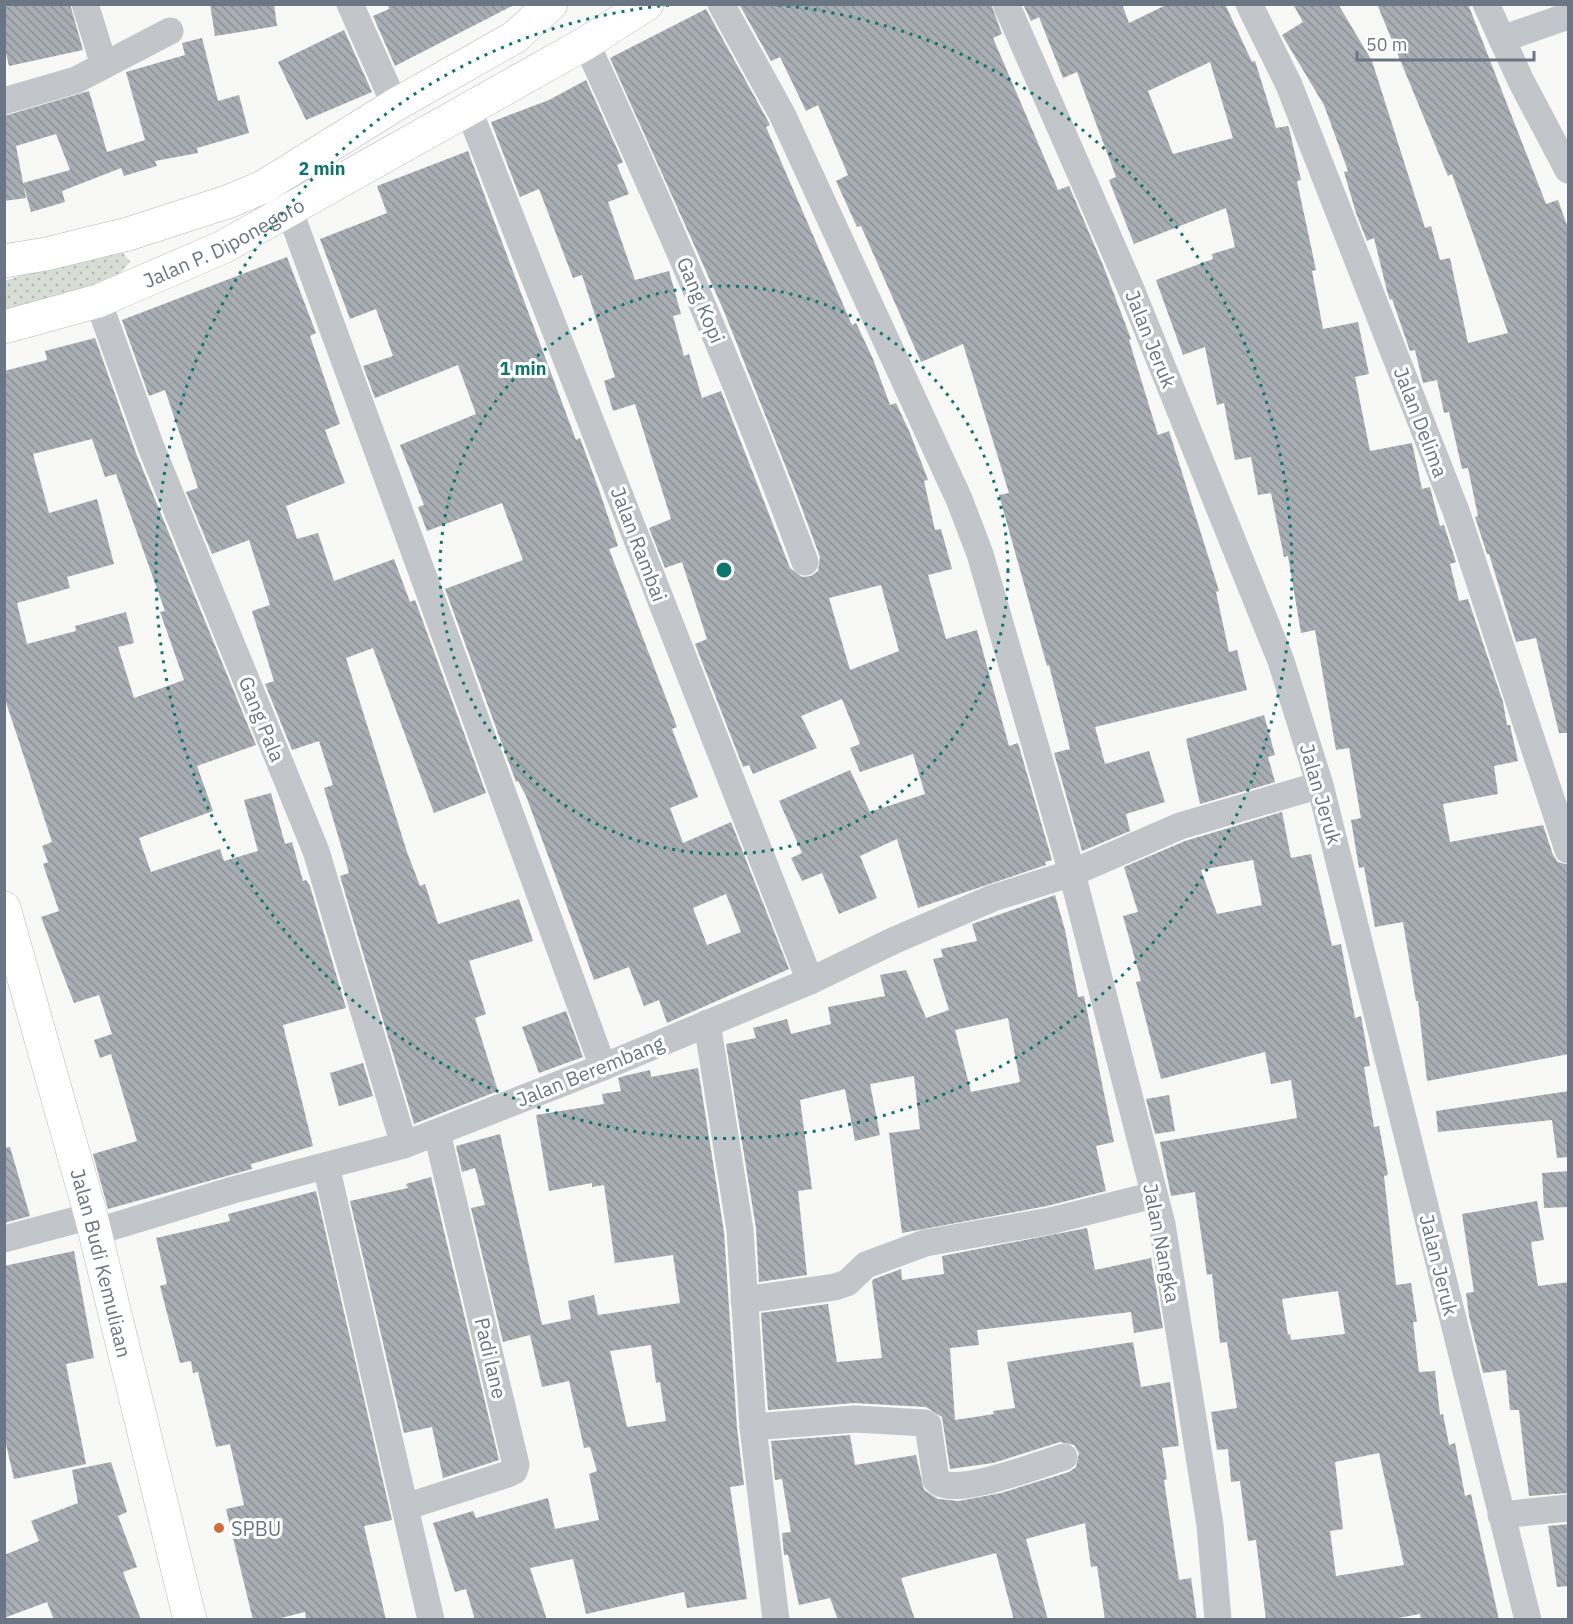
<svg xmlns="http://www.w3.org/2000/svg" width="1573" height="1624" font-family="'IBM Plex Sans',sans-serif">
<defs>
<pattern id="grass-dots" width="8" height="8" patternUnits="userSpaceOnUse" patternTransform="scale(1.5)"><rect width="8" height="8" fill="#d8ddd6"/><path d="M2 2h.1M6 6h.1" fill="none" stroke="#b3b8b3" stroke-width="1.8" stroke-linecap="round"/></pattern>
<pattern id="building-back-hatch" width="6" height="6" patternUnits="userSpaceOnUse" patternTransform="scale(1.5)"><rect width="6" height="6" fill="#a8aeb4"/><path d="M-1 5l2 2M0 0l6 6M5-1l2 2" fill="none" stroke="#8d9298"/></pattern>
</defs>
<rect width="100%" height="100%" fill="#f8f8f6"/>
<polygon fill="url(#grass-dots)" points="120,249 130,262 112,282 5,325 4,281 83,254"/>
<g fill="url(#building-back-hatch)" fill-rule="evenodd">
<polygon points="18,4 70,4 83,50 9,66 4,45 4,7"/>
<polygon points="210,4 274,4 277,26 215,36"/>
<polygon points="388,4 516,4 395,66 373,16 389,9"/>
<polygon points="739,4 991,4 1002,34 993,38 1058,190 1069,186 1103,265 1131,339 1129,340 1158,435 1169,431 1219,591 1216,592 1229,652 1237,650 1247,690 1095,727 1105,764 1149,751 1165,802 1126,814 1130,831 1082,851 1054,753 1070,749 1049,665 1047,666 999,495 1009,493 963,344 921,362 861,226 857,227 836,181 848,175 818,105 806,111 780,57 771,61"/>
<path d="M1023,4H1122L1129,23L1168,4H1225L1252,62L1255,61L1276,128L1288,126L1289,128L1301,180L1297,181L1316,270L1312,271L1323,329L1358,322L1369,374L1355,377L1370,451L1412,443L1422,489L1430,487L1440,526L1444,525L1456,562L1450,564L1459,601L1468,599L1503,702L1507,725H1510L1518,761L1494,766L1498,794L1443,804L1450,842L1543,825L1553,855L1558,862L1569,865V1054L1427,1081L1418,1001H1416L1403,922L1375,927L1364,867L1359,868L1351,820L1361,818L1349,748L1336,750L1315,630L1301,633L1288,556L1284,557L1271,493L1258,495L1251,457L1235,460L1224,403L1217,405L1205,347L1183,355L1156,280L1213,259L1212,254L1235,247L1226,208L1134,244L1109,180L1116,177L1077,72L1063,78L1039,17L1031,21ZM1210,62L1233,138L1173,154L1148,91Z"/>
<polygon points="1293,4 1338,4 1372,61 1425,228 1431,226 1440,260 1450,258 1468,343 1508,333 1452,174 1448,176 1377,4 1468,4 1546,204 1558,200 1569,231 1569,733 1559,733 1536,638 1516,642 1489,554 1487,554 1475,517 1478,516 1468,468 1462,469 1449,412 1444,413 1437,380 1423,383 1415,350 1410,351 1392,299 1390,300 1387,291 1374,238 1367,241 1356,213 1344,172 1348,171 1324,105 1282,35 1303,22"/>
<path d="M706,9L768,121L770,125L766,127L852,325L856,323L873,359L890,405L896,403L910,433L928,480L924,481L935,530L941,529L952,569L928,575L946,639L977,630L1009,746L1018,743L1052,860L1045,862L1046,865L918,908L897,839L860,856L877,898L839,914L822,873L802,881L791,858L802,853L779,801L850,770L870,812L925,794L913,754L860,772L850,748L860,744L842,699L801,716L817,748L753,774L749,765L743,767L695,644L707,639L682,562L665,568L649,528L671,519L635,404L613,411L604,381L615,377L582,275L573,278L539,189L520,197L491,122L549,100L586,80L623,162L617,165L629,194L608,202L635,280L669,271L681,314L673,316L684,356L689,354L702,398L721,391L790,568L802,577L811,576L818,571L820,557L795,490L723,309L610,58ZM881,585L899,651L850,670L829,598Z"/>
<polygon points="344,30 372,92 306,120 278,62"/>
<polygon points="202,38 218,101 239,95 249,133 197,148 198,153 155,161 157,166 124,176 121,168 62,191 65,202 31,212 23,183 70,170 56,134 16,146 26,198 4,201 4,116 89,91 107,152 145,140 126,72 185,55 182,43"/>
<path d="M468,151L576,440L580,438L599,490L618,546L609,549L677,727L672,729L698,797L670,808L683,843L731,822L789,969L667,1023L659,1000L644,1006L629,967L594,980L526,796L518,781L516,782L445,589L523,560L502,503L427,531L418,507L424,505L400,445L476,414L458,365L375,398L363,366L393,356L376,309L350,319L320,239L387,213L377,186ZM726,894L741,932L707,945L693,908Z"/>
<polygon points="287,257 316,333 310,336 340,424 325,430 345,483 286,506 297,539 318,533 334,581 394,559 410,602 415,600 486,793 434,813 373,648 346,658 407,852 420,886 425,884 438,924 519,899 533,941 469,961 486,1014 475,1018 498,1091 414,1124 340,876 349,873 324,788 333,785 319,741 292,750 265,684 274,681 252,611 270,605 249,540 212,554 186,492 198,488 165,390 149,396 122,320"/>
<path d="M95,338L136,453L256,745L197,766L213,811L139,838L151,872L220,849L224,861L258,851L244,800L271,793L285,844L292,842L303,881L306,880L310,886L346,1008L283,1025L313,1146L251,1164L252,1169L108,1209L93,1154L137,1141L111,1054L100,1058L94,1040L112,1034L99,995L74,1003L41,917L59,911L43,864L48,862L42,846L52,842L4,696V371L47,360L45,351ZM92,439L105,477L116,474L165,611L160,612L184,680L134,698L118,647L134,643L126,612L75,626L76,631L27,644L17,603L70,588L67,577L114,564L97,499L49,513L33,454Z"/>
<polygon points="1264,715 1275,755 1268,757 1275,782 1200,804 1186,739"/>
<path d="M1282,812L1291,858L1311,854L1332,946L1341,944L1355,1018L1361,1016L1370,1066L1364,1067L1374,1127L1379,1126L1388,1175L1384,1176L1396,1285L1411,1283L1417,1322H1413L1419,1372L1435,1371L1440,1415L1443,1414L1449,1445L1455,1443L1465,1496L1471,1494L1499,1620H1421L1420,1614L1387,1620H1266L1256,1540L1248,1541L1240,1481L1231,1482L1228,1449L1217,1450L1211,1412L1237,1408L1227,1342L1220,1343L1212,1274L1207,1275L1195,1192L1171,1196L1160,1142L1297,1118L1291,1080L1271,1084L1265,1052L1161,1079L1136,982L1141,981L1123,916L1138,912L1124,867L1185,841ZM1253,860L1262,905L1217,914L1201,870ZM1338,1291L1345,1334L1291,1340L1290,1334L1288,1335L1282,1299ZM1379,1453L1404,1565L1336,1576L1330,1531L1343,1529L1335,1462Z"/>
<path d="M1055,895L1065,930L1078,997L1084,996L1114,1142L1096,1146L1106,1191L1047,1206L902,1233L889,1133L920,1129L914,1076L870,1084L880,1135L855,1141L845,1089L800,1100L812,1189L798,1191L807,1275L759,1282L756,1228L726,1044L756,1038L753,1028L787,1019L791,1034L831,1024L828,1007L885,996L880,975L906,970L926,1018L949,1010L933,959L943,957L941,949L977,941L972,924ZM1008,1018L1020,1082L971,1092L955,1030Z"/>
<polygon points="566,1011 583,1057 539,1073 522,1027"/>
<polygon points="363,1063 373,1096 339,1106 330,1073"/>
<path d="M698,1068L724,1232L737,1428L744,1485L730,1487L747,1599L687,1608L684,1592L586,1614L573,1559L530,1568L547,1620H475L466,1589L455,1592L433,1523L473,1511L476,1518L548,1498L555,1529L599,1520L589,1474L597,1471L590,1447L584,1448L569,1381L542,1387L530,1335L503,1342L471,1208L485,1205L475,1168L462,1172L456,1146L500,1134L542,1325L571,1319L568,1301L594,1295L598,1315L680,1303L673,1255L615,1263L604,1185L592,1187V1183L549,1191L536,1115L604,1104L602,1094L621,1091L618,1078L624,1076L650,1070L651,1077ZM651,1345L656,1383L660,1382L666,1421L627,1427L610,1351Z"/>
<polygon points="1569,1091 1569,1157 1557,1158 1552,1120 1438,1132 1436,1111"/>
<polygon points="1169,1095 1175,1131 1155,1134 1146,1099"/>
<polygon points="10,1147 30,1216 4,1223 4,1148"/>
<polygon points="1569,1171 1569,1207 1544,1208 1542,1173"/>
<polygon points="431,1177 499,1460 443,1478 432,1427 404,1433 350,1201 408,1188 406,1184"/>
<polygon points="316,1191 392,1520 364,1526 386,1620 306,1620 305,1612 273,1620 253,1620 226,1509 244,1505 230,1444 216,1447 198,1372 193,1373 191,1361 180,1363 160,1286 167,1284 156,1238 230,1221 228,1214"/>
<polygon points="1537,1201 1544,1240 1531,1242 1538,1286 1569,1282 1569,1493 1529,1496 1519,1410 1510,1410 1506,1370 1483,1373 1469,1316 1466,1293 1474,1292 1462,1214"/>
<polygon points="1087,1228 1095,1270 1151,1258 1163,1328 1134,1333 1131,1312 977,1330 979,1345 950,1348 955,1420 994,1414 993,1411 1015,1408 1007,1362 1133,1342 1141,1387 1170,1382 1179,1446 1162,1448 1167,1479 1164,1480 1179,1580 1191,1578 1197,1620 1105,1620 1097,1566 1091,1567 1085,1523 1026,1539 1048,1620 1014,1620 996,1553 901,1578 915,1620 838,1620 830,1598 799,1605 788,1555 784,1555 782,1533 791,1532 782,1479 775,1480 771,1441 850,1435 855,1465 916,1455 924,1490 938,1499 959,1501 1001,1493 1069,1472 1076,1467 1079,1453 1074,1445 1060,1442 993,1463 950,1469 942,1417 926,1407 854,1403 768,1410 761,1313 828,1304 837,1362 882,1358 872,1281 874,1279 901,1269 902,1280 944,1274 942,1256"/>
<polygon points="74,1251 94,1358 66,1364 86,1464 14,1479 4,1435 4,1266"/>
<polygon points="111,1462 127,1512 118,1516 137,1567 123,1572 141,1620 54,1620 47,1602 4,1618 4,1555 39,1541 31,1521 78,1503 72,1470"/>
<polygon points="1569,1524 1569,1586 1557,1587 1548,1526"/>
</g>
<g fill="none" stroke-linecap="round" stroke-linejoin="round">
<g stroke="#b2b7bc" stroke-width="34">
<g id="secondary">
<path id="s1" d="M4,908L91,1216L190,1620"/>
</g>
</g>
<g stroke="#b4b7bb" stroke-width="34">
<g id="primary">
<polyline points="4,261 46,254 128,234 230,201 263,187 395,105 515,37 551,4"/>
<path id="s2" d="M4,327L98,301L223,247L586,43L647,4"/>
</g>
</g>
<g stroke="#c2c5c9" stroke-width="27">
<polyline points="85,4 104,65"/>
<polyline points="350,4 395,105"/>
<polyline points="721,4 782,114 959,499 980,554 1072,873 1162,1224 1210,1525 1218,1620"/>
<polyline points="1006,4 1131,289 1281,661 1320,785 1528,1620"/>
<polyline points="1249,4 1289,85 1456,511 1568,850"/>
<polyline points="1486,4 1521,81 1568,170"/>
<polyline points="1502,39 1568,16"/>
<path d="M586,43C665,214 740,386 805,562"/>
<polyline points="4,101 76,80 170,31"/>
<polyline points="468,108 810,981"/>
<polyline points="289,209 603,1067"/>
<polyline points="98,301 151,447 316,851 404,1145"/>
<polyline points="707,1023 740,1230 753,1427 776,1620"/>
<polyline points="326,1166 431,1620"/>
<polyline points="95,1232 233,1190 404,1145 603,1067 810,981 895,940 993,898 1072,873 1180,826 1320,785"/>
<polyline points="4,1239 91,1216"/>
<polyline points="744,1300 835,1287 847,1283 866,1265 925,1243 1050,1221 1154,1195"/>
<path d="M753,1427L855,1419L925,1423L928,1425L936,1480C952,1499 1040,1464 1064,1457"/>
<polyline points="405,1507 508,1474 514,1471 516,1465 437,1133"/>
<polyline points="1501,1515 1568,1508"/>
</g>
<use href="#secondary" stroke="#fff" stroke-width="33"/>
<use href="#primary" stroke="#fff" stroke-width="33"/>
</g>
<g fill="none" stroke="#0f766e" stroke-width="3" stroke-dasharray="3 6">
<circle cx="724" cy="570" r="284"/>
<path d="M778 5A568 568 0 1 1 670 5"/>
</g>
<circle fill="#d36c3c" stroke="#fff" stroke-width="2" cx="219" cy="1528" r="6"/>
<g text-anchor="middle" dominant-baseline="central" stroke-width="6" stroke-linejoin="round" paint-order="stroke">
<g font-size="20" fill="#6a7684" stroke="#fff">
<text stroke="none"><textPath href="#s2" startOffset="236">Jalan P. Diponegoro</textPath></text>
<text transform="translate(701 300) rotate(67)">Gang Kopi</text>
<text transform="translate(1151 339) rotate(68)">Jalan Jeruk</text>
<text transform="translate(1421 422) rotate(69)">Jalan Delima</text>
<text transform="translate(639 544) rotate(69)">Jalan Rambai</text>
<text transform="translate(262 719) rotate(68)">Gang Pala</text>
<text transform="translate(1321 794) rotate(74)">Jalan Jeruk</text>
<text transform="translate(590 1071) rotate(-22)">Jalan Berembang</text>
<text transform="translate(1162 1243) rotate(79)">Jalan Nangka</text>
<text stroke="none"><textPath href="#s1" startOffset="368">Jalan Budi Kemuliaan</textPath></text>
<text transform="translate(1439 1265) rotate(76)">Jalan Jeruk</text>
<text transform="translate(491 1358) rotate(77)">Padi lane</text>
</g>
<g font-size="20" fill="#6a7684" stroke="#fff" text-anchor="start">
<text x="231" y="1528">SPBU</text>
</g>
</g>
<circle cx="724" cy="570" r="9" fill="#0f766e" stroke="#fff" stroke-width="3"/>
<g font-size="18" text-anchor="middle" font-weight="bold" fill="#0f766e" stroke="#fff" stroke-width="6" stroke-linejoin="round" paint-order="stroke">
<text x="322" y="175">2 min</text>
<text x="523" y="375">1 min</text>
</g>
<rect width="1573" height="1624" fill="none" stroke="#6a7684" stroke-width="12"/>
<path d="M1357 51v9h177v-9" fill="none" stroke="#6a7684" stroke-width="3"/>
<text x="1366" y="51" font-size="18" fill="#6a7684" stroke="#ffffff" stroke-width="4.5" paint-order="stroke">50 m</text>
</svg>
